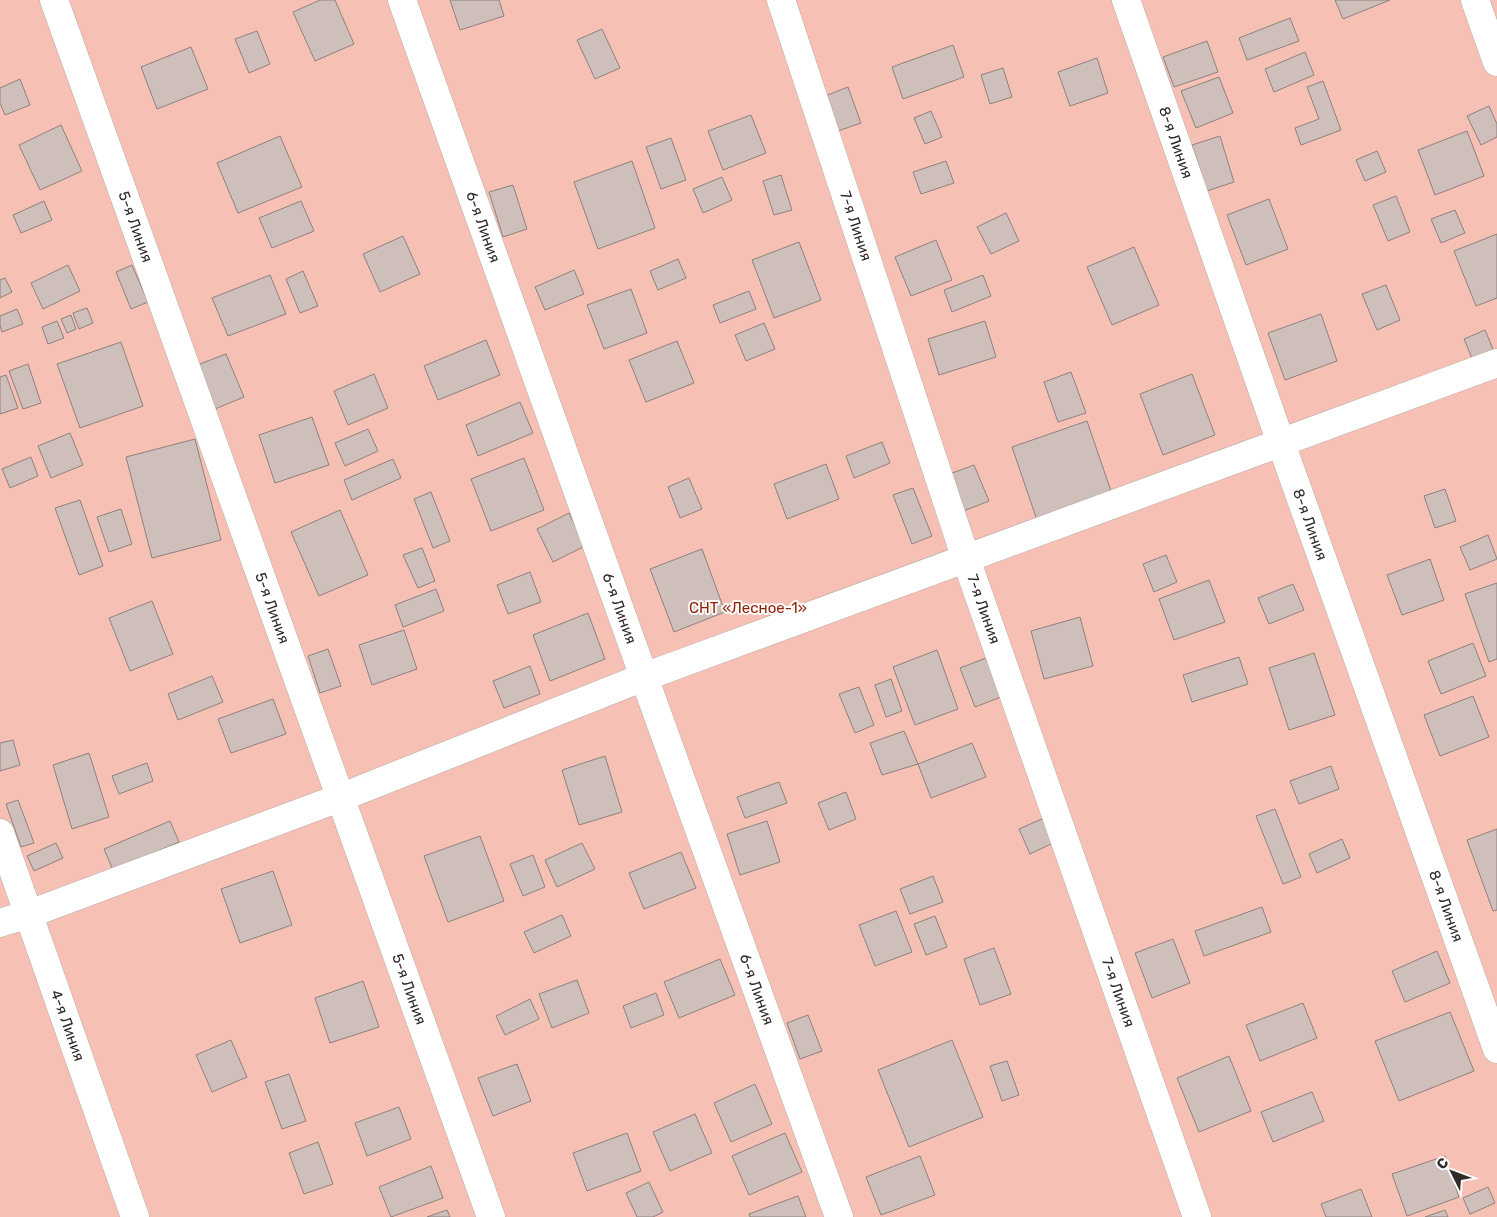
<svg xmlns="http://www.w3.org/2000/svg" width="1497" height="1217" font-family="Rubik,sans-serif">
<rect width="100%" height="100%" fill="#fefafa"/>
<rect fill="#f6c1b4" x="0" y="0" width="1497" height="1217"/>
<g fill="#cebfbb" stroke="#8e817d">
<polygon points="320,0 335,0 354,44 315,61 293,12"/>
<polygon points="450,0 499,0 504,16 460,30"/>
<polygon points="1335,0 1390,0 1343,19"/>
<polygon points="1290,18 1299,41 1247,60 1239,38"/>
<polygon points="602,29 620,68 595,79 577,40"/>
<polygon points="257,31 270,64 249,73 235,39"/>
<polygon points="1207,41 1218,72 1174,87 1163,57"/>
<polygon points="953,45 964,77 903,99 892,67"/>
<polygon points="191,47 208,89 157,109 141,67"/>
<polygon points="1305,52 1314,75 1274,92 1265,69"/>
<polygon points="1097,58 1108,93 1070,106 1058,72"/>
<polygon points="1003,68 1012,97 990,104 981,75"/>
<polygon points="1219,77 1233,113 1196,128 1181,91"/>
<polygon points="20,79 30,105 5,115 0,103 0,88"/>
<polygon points="1323,81 1341,130 1301,145 1295,128 1319,119 1307,87"/>
<polygon points="848,87 861,123 838,131 825,96"/>
<polygon points="1489,106 1497,124 1497,137 1481,145 1467,116"/>
<polygon points="931,111 942,137 925,144 914,118"/>
<polygon points="751,115 766,153 723,170 708,131"/>
<polygon points="61,125 82,171 40,190 19,145"/>
<polygon points="1467,131 1484,176 1435,195 1418,150"/>
<polygon points="280,136 302,187 238,213 217,163"/>
<polygon points="1220,136 1234,182 1207,191 1192,145"/>
<polygon points="671,138 686,180 661,189 646,147"/>
<polygon points="1377,151 1386,172 1365,181 1356,160"/>
<polygon points="632,161 655,228 598,249 574,182"/>
<polygon points="946,161 954,183 921,194 913,172"/>
<polygon points="781,175 792,210 774,215 763,181"/>
<polygon points="722,177 732,200 703,213 693,189"/>
<polygon points="513,185 527,229 503,237 489,192"/>
<polygon points="1396,196 1410,232 1388,241 1373,205"/>
<polygon points="1269,199 1288,249 1246,265 1227,215"/>
<polygon points="44,201 52,220 21,233 13,215"/>
<polygon points="301,201 314,231 272,248 259,218"/>
<polygon points="1455,210 1465,233 1441,243 1431,219"/>
<polygon points="1006,213 1019,241 991,254 977,227"/>
<polygon points="1497,234 1497,298 1476,306 1454,251"/>
<polygon points="403,236 420,274 380,292 363,254"/>
<polygon points="936,240 952,280 911,296 895,257"/>
<polygon points="799,242 821,300 774,318 752,260"/>
<polygon points="1134,247 1159,305 1112,325 1087,267"/>
<polygon points="678,259 686,278 658,290 650,271"/>
<polygon points="68,265 80,291 43,309 31,283"/>
<polygon points="132,265 148,302 131,309 116,272"/>
<polygon points="574,270 584,294 545,310 535,287"/>
<polygon points="303,271 318,306 300,313 286,279"/>
<polygon points="270,275 286,314 228,336 212,298"/>
<polygon points="983,275 991,296 952,312 944,290"/>
<polygon points="5,278 12,292 0,298 0,280"/>
<polygon points="1386,285 1400,320 1377,330 1362,294"/>
<polygon points="631,289 647,333 604,349 587,305"/>
<polygon points="749,291 756,309 720,323 713,305"/>
<polygon points="87,308 93,323 79,329 73,313"/>
<polygon points="17,309 23,324 2,332 0,326 0,316"/>
<polygon points="1321,314 1337,361 1285,380 1268,333"/>
<polygon points="71,315 76,329 67,333 61,319"/>
<polygon points="57,321 64,338 48,344 42,327"/>
<polygon points="985,321 996,357 939,375 928,339"/>
<polygon points="764,323 775,349 746,361 735,335"/>
<polygon points="1485,330 1495,354 1474,363 1464,339"/>
<polygon points="486,340 500,375 438,400 424,366"/>
<polygon points="677,341 694,383 646,402 629,360"/>
<polygon points="121,342 143,406 80,428 57,364"/>
<polygon points="226,354 244,397 215,409 197,365"/>
<polygon points="28,364 41,403 23,409 9,371"/>
<polygon points="1071,372 1086,413 1058,422 1044,382"/>
<polygon points="374,374 388,408 348,425 334,391"/>
<polygon points="1192,374 1215,435 1163,455 1140,394"/>
<polygon points="6,375 18,408 0,414 0,377"/>
<polygon points="520,402 533,433 478,456 466,425"/>
<polygon points="312,417 329,465 275,483 259,435"/>
<polygon points="1087,421 1112,494 1037,520 1012,447"/>
<polygon points="368,429 378,451 345,466 335,443"/>
<polygon points="70,433 83,465 51,478 38,446"/>
<polygon points="195,439 221,540 152,558 126,457"/>
<polygon points="882,442 890,463 854,478 846,456"/>
<polygon points="31,457 38,476 10,488 2,469"/>
<polygon points="524,458 544,510 491,531 471,479"/>
<polygon points="393,459 401,478 352,500 344,480"/>
<polygon points="826,464 839,499 787,519 774,484"/>
<polygon points="974,465 989,501 961,512 947,475"/>
<polygon points="689,478 702,509 680,518 668,487"/>
<polygon points="913,488 932,536 912,544 893,495"/>
<polygon points="1445,489 1456,521 1435,528 1424,496"/>
<polygon points="431,492 450,541 433,548 414,499"/>
<polygon points="80,500 103,566 79,575 55,508"/>
<polygon points="121,509 132,544 109,552 97,517"/>
<polygon points="340,510 368,575 319,596 291,532"/>
<polygon points="569,513 585,546 553,562 537,529"/>
<polygon points="1488,535 1497,559 1470,570 1460,547"/>
<polygon points="422,548 435,581 418,588 403,555"/>
<polygon points="702,549 725,612 674,632 650,569"/>
<polygon points="1166,555 1177,582 1154,592 1143,564"/>
<polygon points="1430,559 1444,600 1402,615 1387,575"/>
<polygon points="530,572 541,602 508,614 497,585"/>
<polygon points="1209,580 1225,622 1174,640 1159,599"/>
<polygon points="1497,583 1497,659 1489,662 1465,594"/>
<polygon points="1293,584 1304,610 1269,624 1258,598"/>
<polygon points="436,589 444,611 403,627 395,605"/>
<polygon points="152,601 173,654 130,671 109,618"/>
<polygon points="588,613 605,659 550,681 533,635"/>
<polygon points="1080,617 1093,666 1044,679 1031,631"/>
<polygon points="404,630 417,669 372,685 359,645"/>
<polygon points="1473,643 1486,676 1441,694 1428,661"/>
<polygon points="328,649 341,686 320,693 308,656"/>
<polygon points="937,650 958,709 915,725 893,667"/>
<polygon points="1314,653 1335,715 1289,730 1269,668"/>
<polygon points="1239,657 1248,684 1192,702 1183,675"/>
<polygon points="986,658 1001,697 975,707 960,668"/>
<polygon points="530,666 540,694 504,708 493,681"/>
<polygon points="212,676 223,702 178,720 168,694"/>
<polygon points="891,679 902,711 886,717 875,685"/>
<polygon points="859,687 874,725 855,733 839,694"/>
<polygon points="1473,696 1489,737 1440,756 1424,715"/>
<polygon points="273,699 286,734 231,753 218,719"/>
<polygon points="904,731 918,764 882,775 870,743"/>
<polygon points="13,740 20,765 0,771 0,743"/>
<polygon points="972,743 986,777 931,798 918,764"/>
<polygon points="89,753 109,817 72,829 53,765"/>
<polygon points="605,756 622,812 579,825 562,770"/>
<polygon points="147,763 153,781 119,794 112,776"/>
<polygon points="1331,766 1339,789 1299,804 1290,781"/>
<polygon points="779,782 787,803 745,818 737,797"/>
<polygon points="846,792 856,819 829,830 818,803"/>
<polygon points="18,800 34,843 21,847 6,804"/>
<polygon points="1275,809 1301,877 1283,884 1256,816"/>
<polygon points="1044,818 1055,842 1030,854 1019,829"/>
<polygon points="170,821 179,842 113,870 104,849"/>
<polygon points="767,821 780,862 740,875 727,834"/>
<polygon points="1497,829 1497,910 1493,911 1467,840"/>
<polygon points="480,836 504,901 448,922 424,856"/>
<polygon points="1342,839 1350,858 1317,873 1309,854"/>
<polygon points="56,843 63,858 34,871 27,856"/>
<polygon points="582,843 595,869 557,887 545,860"/>
<polygon points="681,852 696,888 644,909 629,873"/>
<polygon points="533,855 545,887 523,896 510,864"/>
<polygon points="273,871 292,925 240,943 221,889"/>
<polygon points="933,876 943,902 910,914 900,889"/>
<polygon points="1262,907 1271,932 1204,956 1195,931"/>
<polygon points="896,911 912,952 875,966 859,925"/>
<polygon points="562,915 571,936 534,953 524,932"/>
<polygon points="935,916 947,947 926,955 914,924"/>
<polygon points="1173,939 1190,983 1152,998 1135,953"/>
<polygon points="994,948 1011,994 980,1005 964,959"/>
<polygon points="1437,951 1450,983 1405,1002 1392,971"/>
<polygon points="720,959 735,995 679,1018 664,982"/>
<polygon points="577,980 589,1013 552,1028 539,994"/>
<polygon points="363,981 379,1027 330,1043 315,998"/>
<polygon points="656,993 664,1015 631,1028 623,1006"/>
<polygon points="530,999 539,1019 505,1035 496,1016"/>
<polygon points="1303,1003 1317,1038 1260,1061 1246,1025"/>
<polygon points="1450,1012 1474,1071 1399,1101 1375,1041"/>
<polygon points="808,1015 822,1051 800,1059 787,1023"/>
<polygon points="231,1040 247,1077 212,1092 196,1055"/>
<polygon points="952,1040 983,1117 909,1147 878,1070"/>
<polygon points="1229,1056 1251,1111 1199,1132 1177,1078"/>
<polygon points="1007,1061 1019,1095 1002,1101 990,1066"/>
<polygon points="517,1064 531,1101 493,1116 478,1078"/>
<polygon points="289,1074 306,1121 282,1129 265,1082"/>
<polygon points="755,1084 772,1124 731,1142 714,1103"/>
<polygon points="1312,1092 1324,1121 1273,1142 1261,1112"/>
<polygon points="399,1107 411,1139 367,1156 355,1123"/>
<polygon points="695,1114 712,1153 670,1171 653,1132"/>
<polygon points="627,1133 641,1171 587,1191 573,1153"/>
<polygon points="785,1133 802,1172 749,1195 732,1156"/>
<polygon points="318,1142 333,1184 304,1194 289,1153"/>
<polygon points="920,1156 935,1195 881,1215 866,1177"/>
<polygon points="1445,1156 1459,1197 1407,1216 1392,1174"/>
<polygon points="431,1166 443,1198 391,1217 379,1187"/>
<polygon points="649,1182 663,1212 653,1217 637,1217 626,1193"/>
<polygon points="1488,1187 1495,1203 1470,1214 1463,1198"/>
<polygon points="1361,1189 1372,1217 1326,1217 1321,1204"/>
<polygon points="798,1196 806,1217 750,1217 749,1214"/>
<polygon points="447,1210 450,1217 427,1217"/>
<polygon points="1445,1210 1448,1217 1425,1217"/>
</g>
<g fill="none" stroke-linecap="round" stroke-linejoin="round">
<g stroke="#b9aba7" stroke-width="29">
<g id="minor">
<path id="s1" d="M54,0L491,1217"/>
<path id="s2" d="M402,0L644,677L839,1217"/>
<path id="s3" d="M781,0L966,559L1197,1217"/>
<path id="s4" d="M1126,0L1281,443L1497,1049"/>
<polyline points="1475,0 1497,62"/>
<path id="s5" d="M0,833L135,1217"/>
<polyline points="0,923 29,914 342,797 644,677 1497,363"/>
</g>
</g>
<use href="#minor" stroke="#fff" stroke-width="28"/>
</g>
<g text-anchor="middle" dominant-baseline="central" stroke-width="4" stroke-linejoin="round" paint-order="stroke">
<g font-size="15" fill="#302a29" stroke="#fefafa">
<text stroke="none"><textPath href="#s4" startOffset="151">8-я Линия</textPath></text>
<text stroke="none"><textPath href="#s3" startOffset="238">7-я Линия</textPath></text>
<text stroke="none"><textPath href="#s1" startOffset="241">5-я Линия</textPath></text>
<text stroke="none"><textPath href="#s2" startOffset="241">6-я Линия</textPath></text>
<text stroke="none"><textPath href="#s4" startOffset="556">8-я Линия</textPath></text>
<text stroke="none"><textPath href="#s1" startOffset="646">5-я Линия</textPath></text>
<text stroke="none"><textPath href="#s2" startOffset="646">6-я Линия</textPath></text>
<text stroke="none"><textPath href="#s3" startOffset="642">7-я Линия</textPath></text>
<text stroke="none"><textPath href="#s4" startOffset="961">8-я Линия</textPath></text>
<text stroke="none"><textPath href="#s1" startOffset="1051">5-я Линия</textPath></text>
<text stroke="none"><textPath href="#s2" startOffset="1051">6-я Линия</textPath></text>
<text stroke="none"><textPath href="#s3" startOffset="1048">7-я Линия</textPath></text>
<text stroke="none"><textPath href="#s5" startOffset="204">4-я Линия</textPath></text>
</g>
<g font-size="15" fill="#8d230a" stroke="#fefafa">
<text x="748" y="608">СНТ «Лесное-1»</text>
</g>
</g>
<g transform="translate(1452 1172) rotate(312)" stroke="#fefafa" stroke-width="4" paint-order="stroke">
<path d="M0-4L9 19L0 12L-9 19Z" fill="#302a29"/>
<text y="-8" font-size="14" font-weight="bold" text-anchor="middle" fill="#302a29">С</text>
</g>
</svg>
